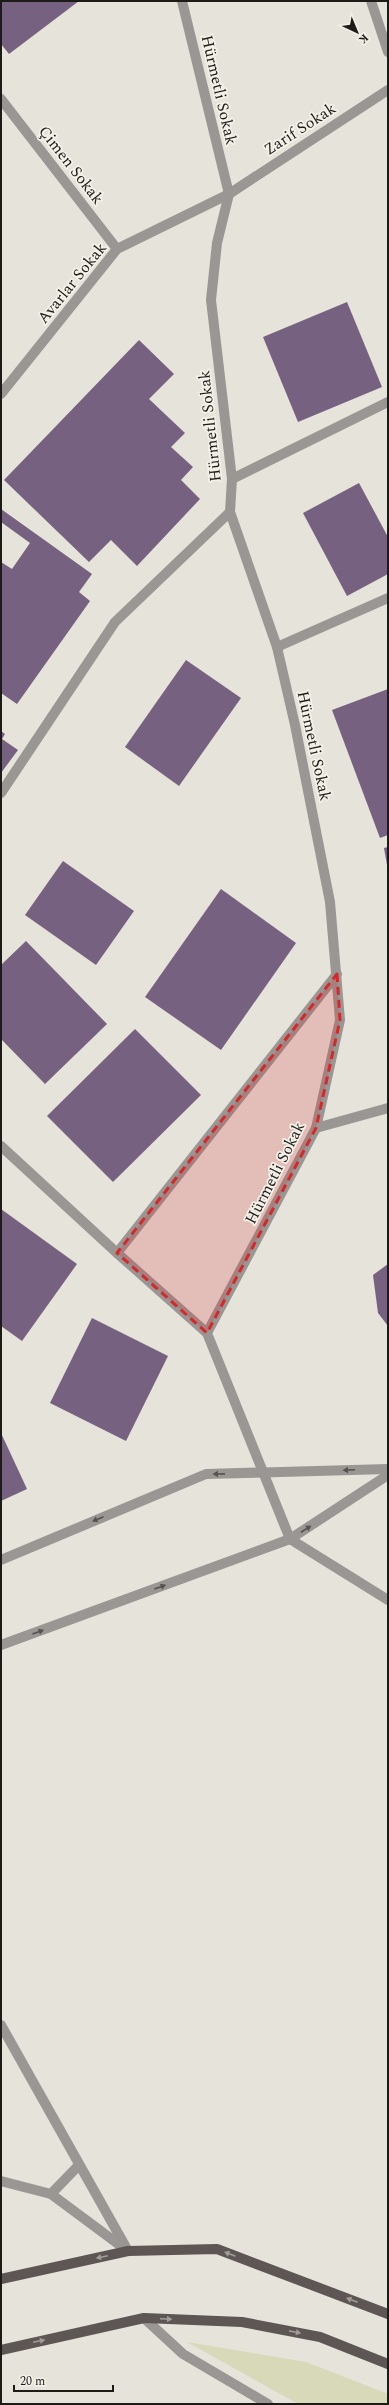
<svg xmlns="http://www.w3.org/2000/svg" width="389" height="2405" font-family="Spectral,serif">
<rect width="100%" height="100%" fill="#e6e3db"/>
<polygon fill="#d7d9b9" points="187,2342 306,2362 388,2394 388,2404 298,2404"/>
<g fill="#776180">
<polygon points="1,1 79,1 9,54 1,44"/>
<polygon points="347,302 382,387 298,422 263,337"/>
<polygon points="139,340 174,374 149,399 185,433 171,447 193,467 181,480 200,499 137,566 111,540 89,562 4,480"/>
<polygon points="359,483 388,537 388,574 347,596 303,513"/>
<polygon points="1,509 92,574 79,592 90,601 17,704 1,693 1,562 12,569 30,543 1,522"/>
<polygon points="186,660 241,698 179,786 125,747"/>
<polygon points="388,689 388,835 380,838 332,710"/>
<polygon points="1,731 5,734 2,739 18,750 1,773"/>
<polygon points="388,847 388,865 387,865 384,848"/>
<polygon points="63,861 134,911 96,965 25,915"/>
<polygon points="221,889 296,943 221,1050 145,997"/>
<polygon points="26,941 107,1024 45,1084 1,1039 1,965"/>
<polygon points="135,1029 201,1095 113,1182 47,1116"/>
<polygon points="1,1209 77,1264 22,1341 1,1326"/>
<polygon points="388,1264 388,1326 378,1313 373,1275"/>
<polygon points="92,1318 168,1356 126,1441 50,1403"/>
<polygon points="1,1433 27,1489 1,1501"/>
</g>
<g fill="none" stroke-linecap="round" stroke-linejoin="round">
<g stroke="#9a9694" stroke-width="10">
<polyline points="182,1 229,194 217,243 211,300 232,479 230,512 277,647 295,725 330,902 340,1020 316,1128 207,1333 290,1539 388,1600"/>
<polyline points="371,1 388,52"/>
<polyline points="1,99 117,249"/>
<polyline points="1,394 117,249 229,194 388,90"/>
<polyline points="232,479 388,402"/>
<polyline points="277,647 388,598"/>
<polyline points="1,793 115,622 230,512"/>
<polyline points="316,1128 388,1108"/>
<polyline points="1,1146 117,1253 207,1333"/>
<polyline points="117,1253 337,974"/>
<polyline points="1,1560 206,1474 388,1469"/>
<polyline points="1,1645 290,1539 388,1475"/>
<polyline points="1,2025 128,2251"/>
<polyline points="1,2181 51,2194 125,2249"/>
<polyline points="51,2194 79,2165"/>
<polyline points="144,2318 183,2354 268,2404"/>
</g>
<g stroke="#5d5654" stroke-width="10">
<polyline points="1,2279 128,2251 217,2249 388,2314"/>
<polyline points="1,2350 144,2318 242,2322 320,2337 388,2364"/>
</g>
</g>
<defs><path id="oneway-solid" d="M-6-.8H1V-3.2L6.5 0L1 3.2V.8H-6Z"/></defs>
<g fill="#555250">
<use href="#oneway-solid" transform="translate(349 1470) rotate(178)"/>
<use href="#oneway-solid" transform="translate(219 1474) rotate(179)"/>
<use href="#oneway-solid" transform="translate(98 1519) rotate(157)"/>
<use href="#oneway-solid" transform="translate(306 1529) rotate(-33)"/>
<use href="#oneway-solid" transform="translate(160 1587) rotate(-20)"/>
<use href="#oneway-solid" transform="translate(38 1632) rotate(-20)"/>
</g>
<g fill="#a09c97">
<use href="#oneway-solid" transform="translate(230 2254) rotate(-159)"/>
<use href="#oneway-solid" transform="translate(102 2257) rotate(168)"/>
<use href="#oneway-solid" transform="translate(352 2300) rotate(-159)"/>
<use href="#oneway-solid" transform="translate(166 2319) rotate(2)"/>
<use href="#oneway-solid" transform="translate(295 2332) rotate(11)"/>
<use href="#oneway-solid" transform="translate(39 2341) rotate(-12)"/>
</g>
<path fill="#d62828" fill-opacity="0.2" stroke="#d62828" stroke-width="3" stroke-dasharray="8 5" stroke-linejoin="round" d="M337,974L340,1020L316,1128L207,1333L117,1253Z"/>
<g text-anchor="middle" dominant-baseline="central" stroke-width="3.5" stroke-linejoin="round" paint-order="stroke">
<g font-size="16" fill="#1c1b18" stroke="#f3f1e8">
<text transform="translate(219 90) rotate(77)">Hürmetli Sokak</text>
<text transform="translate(300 129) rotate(-33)">Zarif Sokak</text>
<text transform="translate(71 165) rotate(52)">Çimen Sokak</text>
<text transform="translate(72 283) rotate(-51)">Avarlar Sokak</text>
<text transform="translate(210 426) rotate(-96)">Hürmetli Sokak</text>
<text transform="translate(314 746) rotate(78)">Hürmetli Sokak</text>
<text transform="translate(275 1173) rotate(-63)">Hürmetli Sokak</text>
</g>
</g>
<rect width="389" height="2405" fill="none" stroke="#1c1b18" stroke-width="4"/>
<g transform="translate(357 32) rotate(136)" stroke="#f3f1e8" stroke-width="3" paint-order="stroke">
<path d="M0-3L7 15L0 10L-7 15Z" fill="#1c1b18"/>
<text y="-6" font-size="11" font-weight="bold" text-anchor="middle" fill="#1c1b18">K</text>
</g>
<path d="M14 2385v6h99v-6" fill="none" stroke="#1c1b18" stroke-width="2"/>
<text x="20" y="2385" font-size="12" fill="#1c1b18" stroke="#f3f1e8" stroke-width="3" paint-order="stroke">20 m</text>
</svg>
